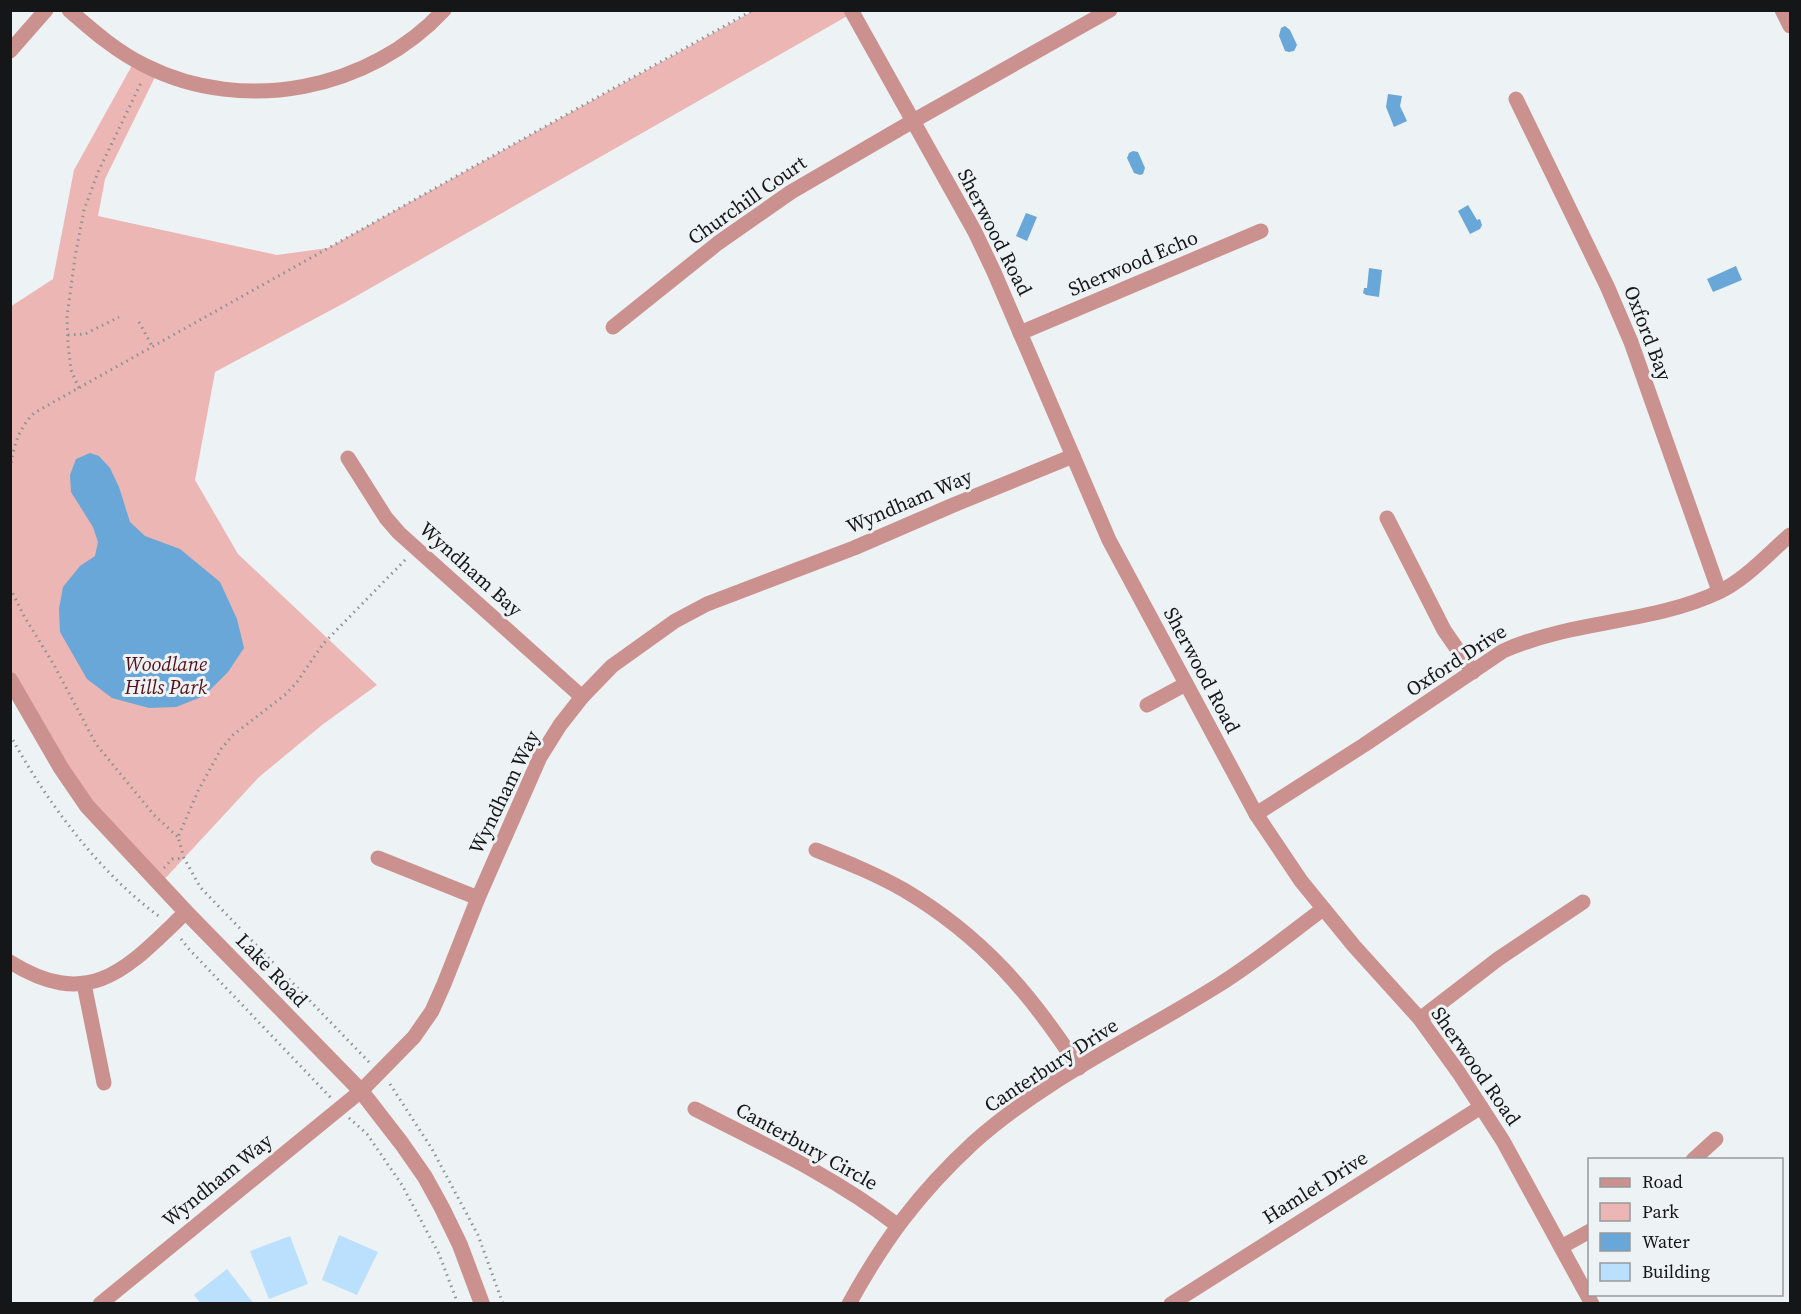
<svg xmlns="http://www.w3.org/2000/svg" width="1801" height="1314" font-family="'Source Serif 4',serif">
<rect width="100%" height="100%" fill="#edf2f5"/>
<polygon fill="#ebb6b3" points="753,11 856,11 346,302 215,372 195,480 238,554 377,685 322,725 259,777 160,884 119,841 11,680 10,307 53,279 74,170 135,60 158,71 105,179 98,216 277,255 328,248"/>
<g fill="#68a7d7">
<polygon points="1285,26 1290,30 1297,45 1294,51 1289,52 1285,51 1279,36 1281,28"/>
<polygon points="1388,94 1402,96 1400,106 1407,121 1394,127 1386,107"/>
<polygon points="1133,151 1138,152 1145,168 1143,174 1140,175 1134,173 1127,158 1129,153"/>
<polygon points="1468,205 1477,220 1480,219 1482,225 1480,229 1470,234 1458,211"/>
<polygon points="1026,213 1037,217 1027,241 1016,236"/>
<polygon points="1736,266 1742,280 1713,292 1707,279"/>
<polygon points="1369,268 1382,270 1379,297 1366,295 1363,293 1364,288 1367,288"/>
<polygon points="90,453 99,456 110,468 119,487 130,522 145,536 180,549 220,582 237,619 244,648 228,672 204,696 176,707 149,708 112,698 87,679 60,632 59,609 63,587 80,566 95,556 98,542 93,527 71,492 70,475 76,459"/>
</g>
<g fill="#bae0fe">
<polygon points="339,1235 378,1252 357,1295 322,1280"/>
<polygon points="290,1236 308,1284 269,1299 250,1251"/>
<polygon points="227,1269 254,1304 201,1304 194,1295"/>
</g>
<g fill="none" stroke-linecap="round" stroke-linejoin="round">
<g stroke="#8e9294" stroke-width="3" stroke-dasharray="1.5 4.5" stroke-linecap="butt">
<polyline points="139,322 152,346"/>
<polyline points="68,335 85,334 119,317"/>
<polyline points="79,388 71,370 68,344 67,317 75,257 84,210 98,172 142,81"/>
<path d="M10,469C14,446 17,431 34,413L753,10"/>
<polyline points="10,588 24,616 54,665 96,744 154,815 178,837"/>
<path d="M10,735C47,802 98,872 160,917"/>
<polyline points="164,868 172,859 184,858"/>
<polyline points="181,939 188,948 331,1098"/>
<polyline points="369,1062 200,887 184,858 178,837 198,791 221,749 233,735 286,694 297,682 323,644 406,559"/>
<polyline points="390,1084 432,1149 478,1235 503,1304"/>
<polyline points="349,1118 367,1134 402,1185 439,1254 458,1304"/>
</g>
<g stroke="#cb918f" stroke-width="15">
<path d="M69,10C93,31 117,52 146,66C244,115 370,90 444,10"/>
<polyline points="851,10 975,232 994,272 1109,540 1256,814 1301,881 1354,946 1420,1019 1459,1073 1503,1141 1592,1304"/>
<polyline points="1782,10 1790,26"/>
<polyline points="10,51 46,10"/>
<polyline points="1516,99 1607,286 1631,342 1719,591"/>
<polyline points="613,327 718,243 791,192 913,121 1110,10"/>
<polyline points="1020,333 1261,231"/>
<polyline points="348,458 386,518 399,533 582,697"/>
<polyline points="1387,518 1444,630 1473,672"/>
<polyline points="1147,705 1186,684"/>
<path d="M1256,814L1364,745L1503,651C1572,620 1651,624 1719,592C1746,579 1768,554 1790,535"/>
<path d="M816,850C846,862 876,874 904,890C982,936 1031,994 1079,1068"/>
<polyline points="378,858 478,898"/>
<path d="M10,962C92,1013 129,966 186,912"/>
<polyline points="84,984 104,1083"/>
<polyline points="1420,1019 1498,959 1583,902"/>
<path d="M695,1109C764,1144 835,1177 897,1225"/>
<polyline points="1693,1160 1716,1139"/>
<polyline points="1561,1247 1590,1231"/>
<polyline points="100,1304 361,1091 414,1037 432,1011 444,984 478,898 540,757 560,725 582,697 612,666 675,621 707,604 854,548 951,506 1073,456"/>
<path d="M849,1304C884,1240 919,1193 973,1143C1044,1079 1136,1037 1217,986C1254,963 1288,935 1323,909"/>
<polyline points="1171,1304 1481,1107"/>
</g>
<polyline stroke="#cb918f" stroke-width="16" points="10,680 61,768 87,806 186,912 361,1091 402,1144 425,1177 442,1208 460,1245 482,1304"/>
</g>
<g text-anchor="middle" dominant-baseline="central" stroke-width="6" stroke-linejoin="round" paint-order="stroke">
<g font-size="20" fill="#141617" stroke="#edf2f5">
<text transform="translate(747 200) rotate(-35)">Churchill Court</text>
<text transform="translate(995 232) rotate(63)">Sherwood Road</text>
<text transform="translate(1133 263) rotate(-23)">Sherwood Echo</text>
<text transform="translate(1648 333) rotate(69)">Oxford Bay</text>
<text transform="translate(909 501) rotate(-23)">Wyndham Way</text>
<text transform="translate(471 569) rotate(42)">Wyndham Bay</text>
<text transform="translate(1456 660) rotate(-33)">Oxford Drive</text>
<text transform="translate(1202 670) rotate(62)">Sherwood Road</text>
<text transform="translate(504 792) rotate(-64)">Wyndham Way</text>
<text transform="translate(272 970) rotate(46)">Lake Road</text>
<text transform="translate(1051 1065) rotate(-33)">Canterbury Drive</text>
<text transform="translate(1476 1066) rotate(55)">Sherwood Road</text>
<text transform="translate(807 1146) rotate(29)">Canterbury Circle</text>
<text transform="translate(217 1180) rotate(-39)">Wyndham Way</text>
<text transform="translate(1315 1187) rotate(-32)">Hamlet Drive</text>
</g>
<g font-size="20" font-style="italic" fill="#561015" stroke="#edf2f5">
<text x="166" y="664">Woodlane<tspan x="166" dy="23">Hills Park</tspan></text>
</g>
</g>
<rect width="1801" height="1314" fill="none" stroke="#141617" stroke-width="24"/>
<rect x="1588" y="1158" width="195" height="138" fill="#edf2f5" stroke="#969a9c" stroke-width="1.5"/>
<rect x="1600" y="1178" width="30" height="9" fill="#cb918f" stroke="#969a9c" stroke-width="1.5"/>
<text x="1642" y="1188" font-size="18" fill="#141617">Road</text>
<rect x="1600" y="1203" width="30" height="18" fill="#ebb6b3" stroke="#969a9c" stroke-width="1.5"/>
<text x="1642" y="1218" font-size="18" fill="#141617">Park</text>
<rect x="1600" y="1233" width="30" height="18" fill="#68a7d7" stroke="#969a9c" stroke-width="1.5"/>
<text x="1642" y="1248" font-size="18" fill="#141617">Water</text>
<rect x="1600" y="1263" width="30" height="18" fill="#bae0fe" stroke="#969a9c" stroke-width="1.5"/>
<text x="1642" y="1278" font-size="18" fill="#141617">Building</text>
</svg>
